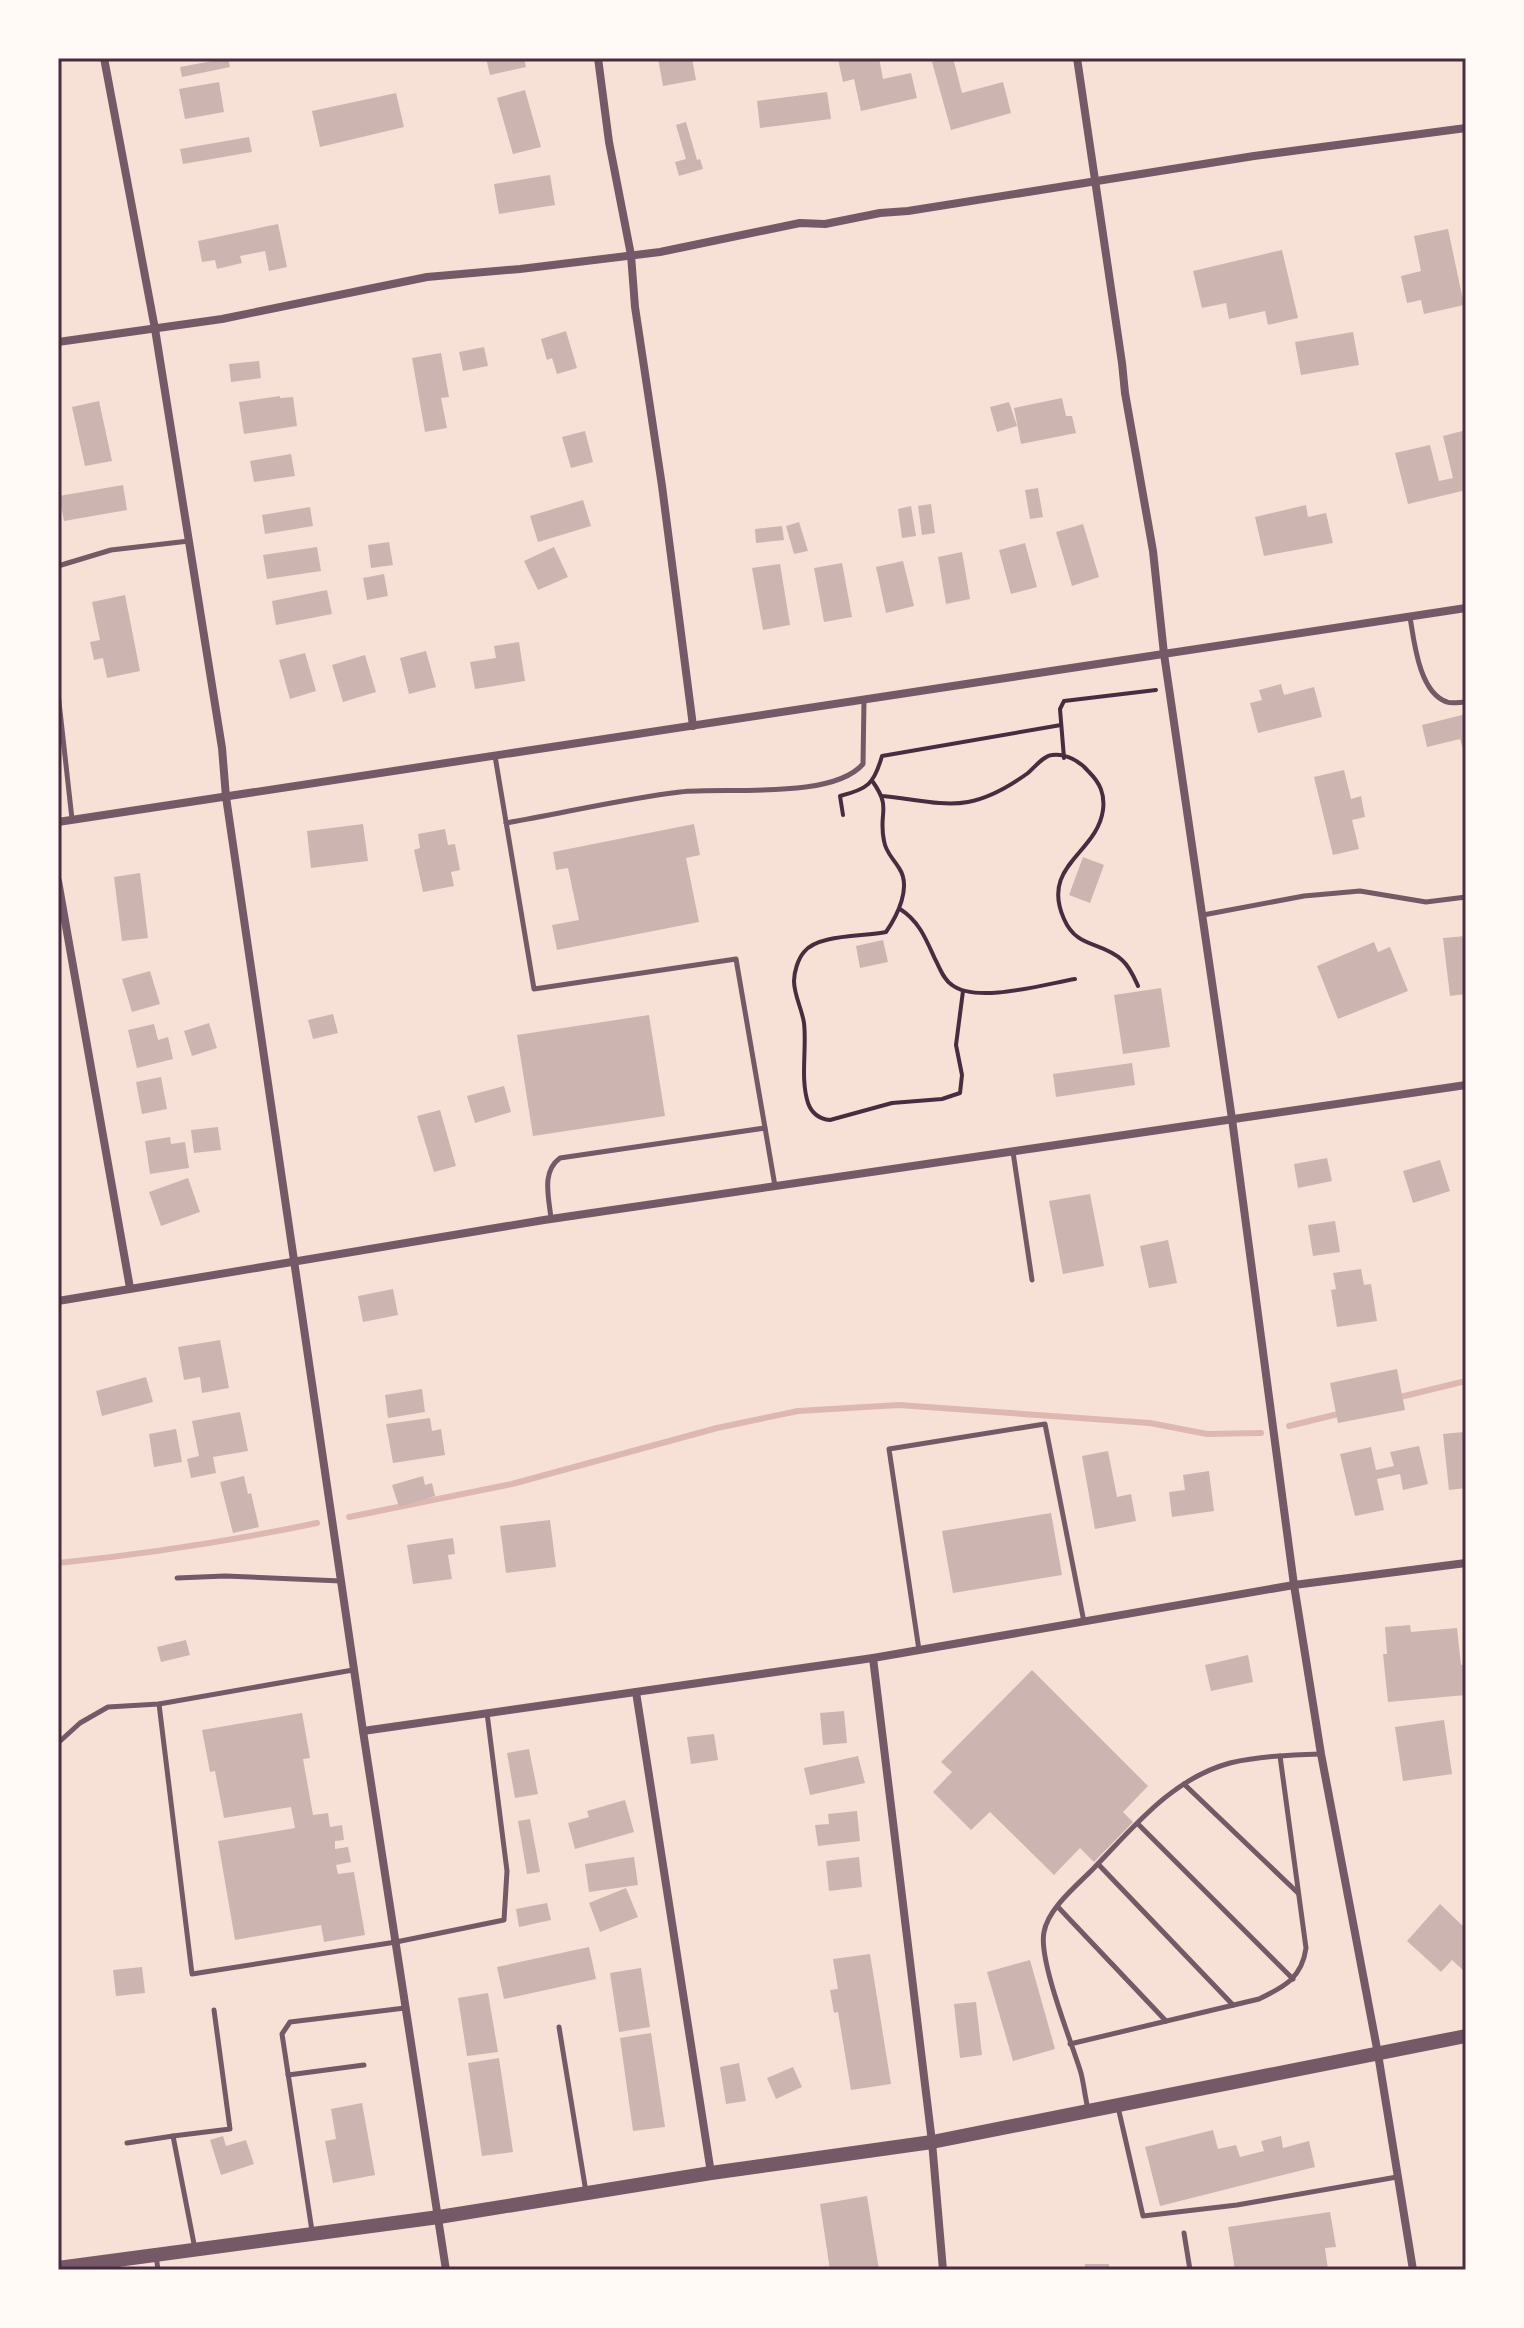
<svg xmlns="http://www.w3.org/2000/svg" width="1524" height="2328" font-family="'Space Grotesk',sans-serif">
<rect width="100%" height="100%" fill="#f7e1d7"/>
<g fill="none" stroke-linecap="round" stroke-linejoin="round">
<g stroke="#dcb8b0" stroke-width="6">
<polyline points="1396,1398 1466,1381"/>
<polyline points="1289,1426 1342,1413"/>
<polyline points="349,1517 512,1484 717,1428 798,1411 899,1405 1150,1423 1207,1434 1261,1433"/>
<path d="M58,1563C145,1554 231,1541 317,1523"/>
</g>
</g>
<g fill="#ccb4b1">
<polygon points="228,58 230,67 182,77 180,67"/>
<polygon points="486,58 524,58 526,67 490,75"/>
<polygon points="658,58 692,58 696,80 663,86"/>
<polygon points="843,58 879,58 883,79 911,73 917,98 861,111 854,79 843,82 838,59"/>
<polygon points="948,58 953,58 962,93 1003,82 1011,113 951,130 932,62"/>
<polygon points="219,82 224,112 185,119 179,89"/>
<polygon points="525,90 541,147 513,154 497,98"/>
<polygon points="827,92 831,119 760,128 757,101"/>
<polygon points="396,93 404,127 320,147 312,111"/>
<polygon points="686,122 697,160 700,159 703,169 679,176 675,162 686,159 676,125"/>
<polygon points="249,137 252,152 183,164 180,149"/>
<polygon points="550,175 555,205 499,214 494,184"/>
<polygon points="278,224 287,267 269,271 265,251 240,256 242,263 217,269 215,260 202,262 198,241"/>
<polygon points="1448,229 1464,305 1424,314 1421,300 1407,303 1401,276 1421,271 1414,236"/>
<polygon points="1282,250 1298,318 1268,325 1265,311 1229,319 1226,303 1202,308 1193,271"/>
<polygon points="566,331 577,368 557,374 552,358 547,360 541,339"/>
<polygon points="1353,332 1359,365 1301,375 1295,342"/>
<polygon points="484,347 488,366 463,371 459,352"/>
<polygon points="441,353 449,397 441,398 447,428 425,432 412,358"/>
<polygon points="259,361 261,378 231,382 229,364"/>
<polygon points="280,396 280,398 293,397 297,426 244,434 239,402"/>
<polygon points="1062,398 1066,416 1072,416 1076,433 1021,444 1014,408"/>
<polygon points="99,401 112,461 85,466 72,407"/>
<polygon points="1009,402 1017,426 997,432 990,407"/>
<polygon points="1466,430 1466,490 1408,504 1395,453 1430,445 1439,481 1453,478 1443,436"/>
<polygon points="585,431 593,462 571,468 562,437"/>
<polygon points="291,454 295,476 254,482 250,461"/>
<polygon points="123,485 127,510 64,521 59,496"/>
<polygon points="1038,488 1043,517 1030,519 1025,490"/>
<polygon points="583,500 591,526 538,542 530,516"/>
<polygon points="931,504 935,533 922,535 918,506"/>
<polygon points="1306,505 1308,517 1326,513 1333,543 1264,556 1255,517"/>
<polygon points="911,506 916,536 902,538 898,509"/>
<polygon points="310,507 313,526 265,534 262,515"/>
<polygon points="799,522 808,551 794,554 786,526"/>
<polygon points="1083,524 1099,577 1072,586 1056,532"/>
<polygon points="782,526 784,540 756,543 755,529"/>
<polygon points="389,542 393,565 371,568 368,545"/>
<polygon points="1025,543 1037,587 1011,594 999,550"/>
<polygon points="317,547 321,571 267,579 263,555"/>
<polygon points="554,547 568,577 538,590 524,561"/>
<polygon points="962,552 970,599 946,604 938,557"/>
<polygon points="903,561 914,606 886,613 876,567"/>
<polygon points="842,563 852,617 824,622 814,568"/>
<polygon points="780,564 790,625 763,630 752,568"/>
<polygon points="384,574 388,596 367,600 363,578"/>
<polygon points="327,590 332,614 276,625 272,601"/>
<polygon points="125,595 140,671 107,678 103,658 94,660 90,642 100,640 92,602"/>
<polygon points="519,642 525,681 475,689 470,662 496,658 494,646"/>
<polygon points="426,651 436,687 409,694 400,658"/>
<polygon points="305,653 316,691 290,699 279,660"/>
<polygon points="365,655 376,692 343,702 332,665"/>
<polygon points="1281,684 1284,695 1314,687 1322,717 1258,733 1250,703 1262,700 1259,690"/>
<polygon points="1466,714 1466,759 1460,739 1427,747 1422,725"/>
<polygon points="1344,770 1351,799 1361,796 1365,817 1352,820 1359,849 1333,855 1314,777"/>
<polygon points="363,824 368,861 311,868 307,831"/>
<polygon points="694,824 700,855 686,858 699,922 557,950 552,925 579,920 568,868 556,870 553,852"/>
<polygon points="445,829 448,845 455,844 460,870 451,872 454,886 423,892 414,850 420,848 418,834"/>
<polygon points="1083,857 1104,865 1090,903 1069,895"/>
<polygon points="140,873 148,938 122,941 114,877"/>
<polygon points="1466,936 1466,994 1450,996 1443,938"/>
<polygon points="883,940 888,962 860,968 856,946"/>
<polygon points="1374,942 1378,952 1390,947 1408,991 1338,1019 1317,966"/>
<polygon points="150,971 160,1004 132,1012 122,979"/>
<polygon points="1161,988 1170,1047 1123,1054 1114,995"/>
<polygon points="333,1014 338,1033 313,1039 308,1020"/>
<polygon points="649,1015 665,1116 533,1136 517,1035"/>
<polygon points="209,1023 217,1048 192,1056 184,1031"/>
<polygon points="154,1024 158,1040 168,1037 173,1059 137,1068 128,1030"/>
<polygon points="1132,1063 1135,1085 1056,1097 1053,1074"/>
<polygon points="161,1077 167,1109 142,1114 136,1082"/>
<polygon points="504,1086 511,1112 475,1123 467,1096"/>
<polygon points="440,1110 456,1166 434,1172 417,1116"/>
<polygon points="218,1127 221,1150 194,1153 191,1130"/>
<polygon points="170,1137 171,1144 185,1142 189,1168 150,1174 145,1141"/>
<polygon points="1327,1158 1332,1181 1298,1188 1294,1164"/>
<polygon points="1440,1160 1450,1191 1413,1203 1403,1171"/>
<polygon points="188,1178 200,1212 161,1226 149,1192"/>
<polygon points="1090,1194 1104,1266 1063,1274 1049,1201"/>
<polygon points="1335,1221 1340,1252 1313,1256 1308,1225"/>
<polygon points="1168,1240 1177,1283 1149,1288 1140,1246"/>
<polygon points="1361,1269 1364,1285 1371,1284 1377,1321 1337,1327 1331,1290 1336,1289 1333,1273"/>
<polygon points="393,1289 398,1315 363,1322 358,1296"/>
<polygon points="220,1340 229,1388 202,1393 200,1377 184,1380 178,1347"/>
<polygon points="1397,1369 1405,1410 1338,1423 1330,1383"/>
<polygon points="146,1377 153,1402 102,1416 96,1391"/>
<polygon points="422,1389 425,1412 388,1418 385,1395"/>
<polygon points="240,1412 248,1451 213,1457 216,1473 191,1478 187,1459 199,1456 192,1421"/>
<polygon points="430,1418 432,1431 441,1429 445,1455 393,1463 386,1424"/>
<polygon points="176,1429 182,1462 154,1467 149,1434"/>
<polygon points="1464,1432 1466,1488 1449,1490 1443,1434"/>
<polygon points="1419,1446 1428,1484 1403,1490 1400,1474 1377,1479 1384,1510 1355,1516 1340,1454 1371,1447 1376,1470 1394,1466 1390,1452"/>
<polygon points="1108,1451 1117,1497 1131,1494 1136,1521 1095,1529 1082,1456"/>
<polygon points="1209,1471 1214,1511 1172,1517 1169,1492 1185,1490 1183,1475"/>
<polygon points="244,1476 248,1494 251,1493 259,1527 233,1533 220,1482"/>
<polygon points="423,1476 425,1485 432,1483 435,1496 399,1507 392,1485"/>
<polygon points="1051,1513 1062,1575 953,1593 942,1531"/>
<polygon points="550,1520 556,1567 506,1573 500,1526"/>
<polygon points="453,1538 455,1554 448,1555 452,1579 413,1584 407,1545"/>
<polygon points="1410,1625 1411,1632 1457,1628 1461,1665 1466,1664 1466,1695 1388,1702 1383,1654 1387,1654 1385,1627"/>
<polygon points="186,1640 190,1655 161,1662 157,1647"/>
<polygon points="1248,1655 1253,1682 1211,1691 1205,1665"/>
<polygon points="1032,1670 1148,1786 1123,1812 1133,1822 1094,1862 1080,1848 1054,1875 990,1812 971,1830 933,1792 952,1772 941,1762"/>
<polygon points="844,1711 847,1743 823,1745 820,1713"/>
<polygon points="302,1713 310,1758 303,1759 313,1815 328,1813 330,1827 342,1825 344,1840 335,1841 335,1849 348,1847 351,1862 336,1865 338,1874 354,1872 365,1935 324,1942 321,1925 235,1940 218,1841 295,1828 291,1807 224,1818 215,1771 210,1772 202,1730"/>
<polygon points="1444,1720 1452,1774 1403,1781 1395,1727"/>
<polygon points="714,1734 718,1760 691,1764 687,1737"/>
<polygon points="529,1749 538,1794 515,1798 507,1753"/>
<polygon points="858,1756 865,1783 810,1795 804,1768"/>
<polygon points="625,1800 634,1832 575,1849 568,1823 589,1817 587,1811"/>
<polygon points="857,1811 860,1841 818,1846 815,1825 829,1824 828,1814"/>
<polygon points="530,1819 540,1872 527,1874 518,1821"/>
<polygon points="634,1857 638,1885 589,1892 585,1864"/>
<polygon points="859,1857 862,1887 829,1891 826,1861"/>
<polygon points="626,1888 638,1917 600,1932 589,1903"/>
<polygon points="547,1903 551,1920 519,1927 516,1909"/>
<polygon points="1440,1904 1466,1929 1466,1973 1452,1960 1441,1972 1407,1941"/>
<polygon points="589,1947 596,1979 504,1999 497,1967"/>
<polygon points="870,1954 891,2084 851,2090 838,2012 834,2013 830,1990 838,1989 833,1959"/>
<polygon points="1030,1960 1055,2049 1013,2061 987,1972"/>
<polygon points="142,1967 145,1993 116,1996 113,1970"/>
<polygon points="641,1968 650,2027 619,2032 610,1973"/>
<polygon points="488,1993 498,2052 467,2056 458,1998"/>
<polygon points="976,2002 982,2055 960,2058 954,2004"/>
<polygon points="651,2033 665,2127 633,2131 620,2038"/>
<polygon points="499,2058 513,2152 482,2156 468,2063"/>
<polygon points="739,2063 746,2101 726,2104 720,2067"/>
<polygon points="793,2067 802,2087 776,2099 767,2078"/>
<polygon points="362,2103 375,2175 333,2183 325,2141 336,2139 331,2109"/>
<polygon points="1213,2130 1218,2149 1236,2145 1240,2157 1264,2151 1261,2141 1281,2136 1283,2148 1309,2141 1315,2167 1160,2206 1145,2147"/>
<polygon points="223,2136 226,2146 246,2140 254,2164 221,2175 210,2140"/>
<polygon points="867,2196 879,2270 830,2270 820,2204"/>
<polygon points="1330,2212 1336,2247 1325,2248 1328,2270 1235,2270 1228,2227"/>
<rect x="1085" y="2264" width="24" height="6"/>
</g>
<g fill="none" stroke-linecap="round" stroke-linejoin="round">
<g stroke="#4a2c40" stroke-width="4">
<polyline points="1064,758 1060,709 1064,701 1156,690"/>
<path d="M873,782C892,809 878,812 884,841C886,853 893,858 899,868C912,887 897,916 886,932C864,937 818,934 804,952C798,959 794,972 794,981C794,995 802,1009 804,1023C807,1048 800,1078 808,1103C812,1114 819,1119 830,1120L892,1103L942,1099L960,1093L962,1075L956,1045L963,991"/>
<path d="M882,796C910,798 941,807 968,802C990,798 1010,786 1028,773C1035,767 1043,756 1052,755C1066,753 1081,762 1089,772C1100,783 1105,794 1103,810C1097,854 1040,865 1064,919C1077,949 1101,941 1122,960C1130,967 1134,977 1138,986"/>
<path d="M843,815L840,796C868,789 874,784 882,756L1061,725"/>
<path d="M900,909C919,921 926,939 935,959C940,968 943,979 952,985C977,1004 1045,984 1075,979"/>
</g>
<g stroke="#755966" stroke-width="5">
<polyline points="58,566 111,550 189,541"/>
<path d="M1410,617C1414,641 1419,693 1447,702C1452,704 1460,702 1466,702"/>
<polyline points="58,693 72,819"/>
<polyline points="495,756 534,989 736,959 775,1186"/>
<path d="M506,823C564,813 622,799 680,792C726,787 832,800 863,764L864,700"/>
<polyline points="1203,915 1304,896 1360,891 1426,902 1466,897"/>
<polyline points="1013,1152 1032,1280"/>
<path d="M551,1219C549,1197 541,1172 560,1158L765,1128"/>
<polyline points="177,1578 225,1576 341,1581"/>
<polyline points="919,1650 889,1449 1045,1424 1084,1622"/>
<polyline points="159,1704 192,1974 396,1942 504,1920 507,1871 487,1713"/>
<polyline points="58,1743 80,1723 108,1707 159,1704 353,1670"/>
<polyline points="1184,1784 1298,1893"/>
<polyline points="1138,1824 1293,1979"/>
<polyline points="1098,1864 1233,2005"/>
<polyline points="1058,1907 1166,2021"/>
<polyline points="559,2027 586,2192"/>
<path d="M1070,2044L1259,1999C1284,1987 1302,1978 1306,1948L1280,1756"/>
<polyline points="288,2075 364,2065"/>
<polyline points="1118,2107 1143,2216 1237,2205 1397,2177"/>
<path d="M1088,2109C1085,2097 1084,2085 1081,2073C1072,2043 1038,1960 1044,1932C1048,1909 1076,1886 1092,1870C1133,1828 1171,1779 1230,1763C1260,1756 1291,1755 1321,1754"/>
<polyline points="173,2136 230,2129 214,2010"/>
<polyline points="127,2143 173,2136 195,2249"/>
<polyline points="312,2231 282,2034 290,2022 405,2008"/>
<polyline points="1184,2233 1190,2270"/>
<polyline points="156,2255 158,2270"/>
</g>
<g stroke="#755966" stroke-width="8">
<polyline points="104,58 155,329 222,748 226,797 363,1731 446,2270"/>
<polyline points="598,58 609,142 631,255 635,307 662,486 693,726"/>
<polyline points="1077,58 1122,363 1125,393 1153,551 1164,654 1232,1119 1294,1585 1321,1754 1378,2054 1413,2270"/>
<polyline points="58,342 222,319 427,277 520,269 660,252 800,223 825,224 880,213 908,211 1254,156 1466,128"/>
<polyline points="58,822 1466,608"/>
<polyline points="58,881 130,1288"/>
<polyline points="58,1301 544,1220 1466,1085"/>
<polyline points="873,1658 932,2142 943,2270"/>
<polyline points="636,1692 711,2173"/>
<polyline points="363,1731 873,1658 1294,1585 1466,1563"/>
</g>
<polyline stroke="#755966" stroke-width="14" points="58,2268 439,2217 711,2173 932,2142 1466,2036"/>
</g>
<rect width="1524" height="2328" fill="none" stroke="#fffaf5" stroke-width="120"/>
<rect x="60" y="60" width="1404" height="2208" fill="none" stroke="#4a2c40" stroke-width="3"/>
</svg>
